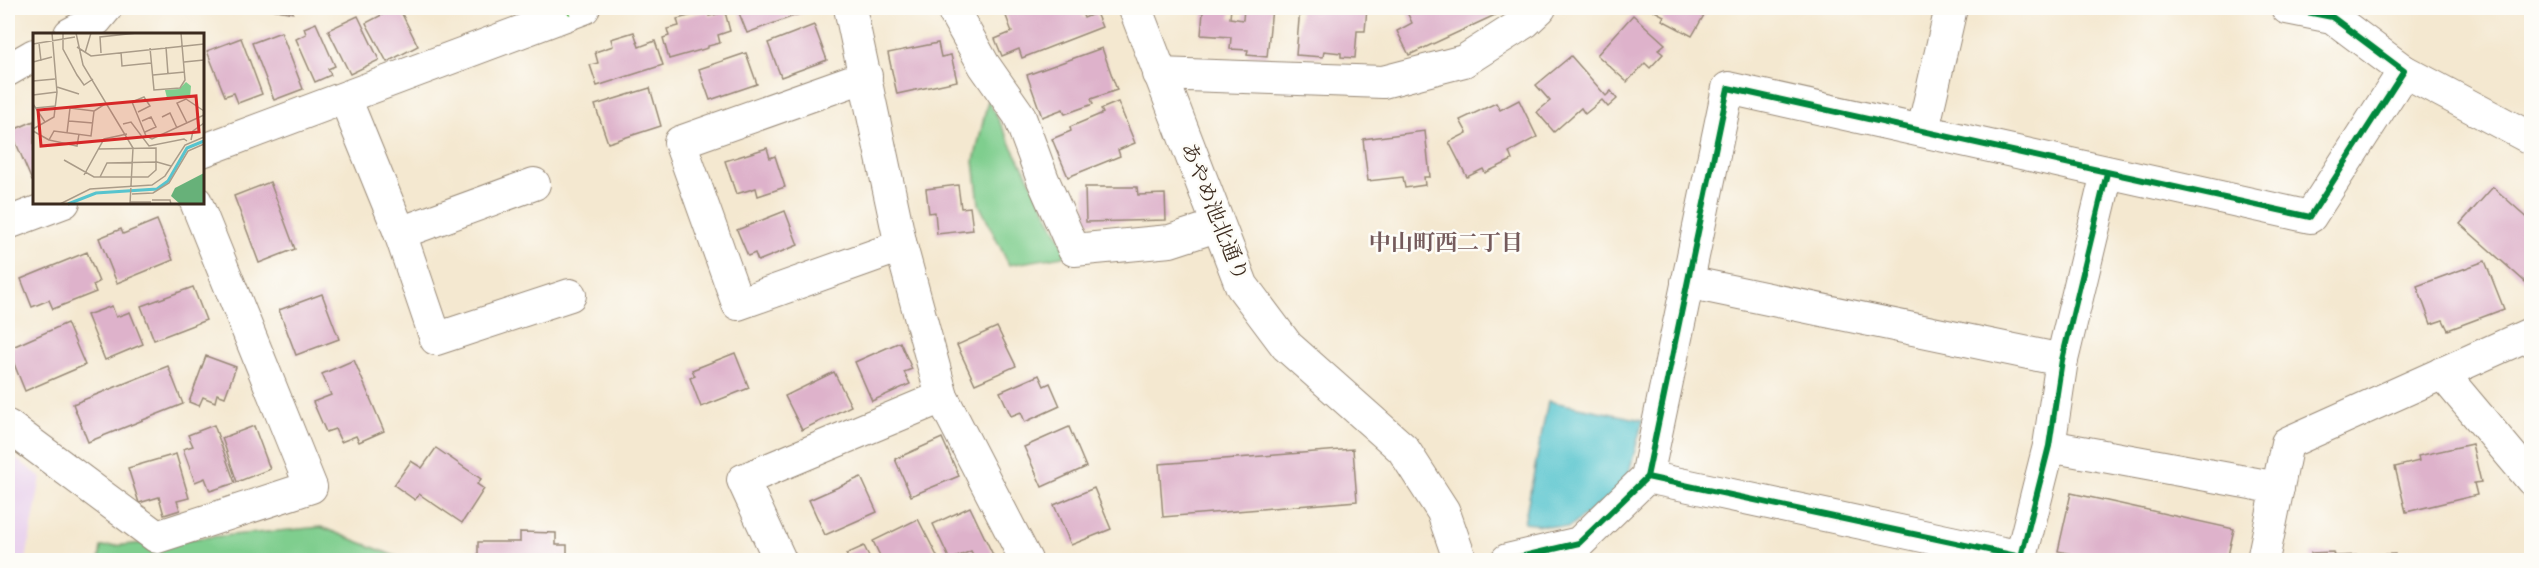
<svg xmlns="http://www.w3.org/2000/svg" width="2539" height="568" font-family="'IM FELL DW Pica','Noto Serif JP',serif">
<rect width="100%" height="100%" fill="#fdfcf7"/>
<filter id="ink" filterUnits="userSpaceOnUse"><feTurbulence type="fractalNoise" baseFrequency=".0167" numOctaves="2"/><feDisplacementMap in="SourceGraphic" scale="12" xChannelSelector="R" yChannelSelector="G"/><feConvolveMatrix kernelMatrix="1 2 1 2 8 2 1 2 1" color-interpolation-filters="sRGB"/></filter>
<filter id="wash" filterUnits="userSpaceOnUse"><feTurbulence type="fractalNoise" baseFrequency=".008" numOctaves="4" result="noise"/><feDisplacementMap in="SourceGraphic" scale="24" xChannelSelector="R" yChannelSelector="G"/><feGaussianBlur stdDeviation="1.35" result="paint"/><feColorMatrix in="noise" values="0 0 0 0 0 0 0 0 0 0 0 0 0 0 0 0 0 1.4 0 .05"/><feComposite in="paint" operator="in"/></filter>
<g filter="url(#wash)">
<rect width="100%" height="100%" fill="#f4e8d0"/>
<polygon fill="#e9d2ed" points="8,453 41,477 26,560 8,560"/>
<g fill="#7fce8e" stroke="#5d7c56" stroke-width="1.5">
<polygon points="988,100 1069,255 1009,265 979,204 974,161"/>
<polygon points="321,527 405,560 99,560 101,547"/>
</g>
<polygon fill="#57c4ce" stroke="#497776" stroke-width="1.5" points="1548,401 1643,420 1626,484 1568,528 1524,523"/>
<g id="blocks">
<g fill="#deb2cb">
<polygon points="265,8 294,8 293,13"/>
<polygon points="395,8 399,8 418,46 387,62 366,23"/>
<polygon points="737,8 804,8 805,12 747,33"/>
<polygon points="1003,8 1080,8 1084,18 1096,13 1102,27 1022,58 1019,49 1002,56 995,39 1012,32"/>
<polygon points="1186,8 1231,8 1230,18 1243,20 1244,8 1272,8 1267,57 1247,55 1248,50 1230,49 1231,37 1201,35 1203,12 1186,10"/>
<polygon points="1300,8 1367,8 1365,31 1357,31 1355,58 1341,57 1341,53 1324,51 1323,57 1296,55"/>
<polygon points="1405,8 1510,8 1409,55 1397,31 1412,23"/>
<polygon points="1649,8 1708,8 1692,36 1662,20 1664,16"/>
<polygon points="708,11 709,16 725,12 730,31 718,35 720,43 708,46 708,48 669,59 663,38 669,36 667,29 679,26 677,19"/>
<polygon points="1633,15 1665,44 1658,50 1663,54 1650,68 1645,63 1627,82 1597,55"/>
<polygon points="358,16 379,60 350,74 328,30"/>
<polygon points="316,23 335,66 328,69 331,75 315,82 296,39 306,34 304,28"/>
<polygon points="814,25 827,60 781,77 768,43"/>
<polygon points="281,32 303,89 274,100 252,43"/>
<polygon points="634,32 639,47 655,41 663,65 597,86 590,65 598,63 595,52 613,46 611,39"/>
<polygon points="241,38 262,94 238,103 234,93 225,96 207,51"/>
<polygon points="938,43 941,57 951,55 957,81 897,94 888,53"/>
<polygon points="1102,48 1117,90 1091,99 1093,104 1065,114 1063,109 1042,117 1027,75"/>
<polygon points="746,53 757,84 710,100 699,69"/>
<polygon points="1571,56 1606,96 1611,91 1617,99 1608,107 1602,100 1585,114 1581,108 1554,132 1537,112 1550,101 1536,85"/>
<polygon points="650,88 661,126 608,143 595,105"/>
<polygon points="1519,100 1537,137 1509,152 1512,160 1485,173 1483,169 1467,177 1449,142 1467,133 1460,120 1496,103 1500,110"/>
<polygon points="1118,102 1135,143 1118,150 1120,156 1068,177 1052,139 1071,131 1070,127 1103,113 1101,109"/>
<polygon points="34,121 34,180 32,181 11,131"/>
<polygon points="1425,131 1430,177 1424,177 1425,185 1405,188 1403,177 1368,181 1363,139"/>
<polygon points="767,148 770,158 775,156 785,187 758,196 756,188 736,194 725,161"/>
<polygon points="270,182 295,249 259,263 234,196"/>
<polygon points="958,185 961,208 970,207 973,230 937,234 935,212 929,213 926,189"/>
<polygon points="1085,187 1137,187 1138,195 1165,194 1166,220 1086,222"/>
<polygon points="2493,187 2532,222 2532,288 2460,224"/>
<polygon points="785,211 798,245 758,261 755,253 748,256 737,230"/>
<polygon points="157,220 173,260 117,283 99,238 121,229 123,234"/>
<polygon points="87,252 99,282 93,285 96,292 53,309 49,300 32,307 21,279"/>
<polygon points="2485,261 2504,309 2448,330 2443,320 2431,324 2417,286"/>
<polygon points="193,287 206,320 154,340 141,306"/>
<polygon points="322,294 339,339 296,355 279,310"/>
<polygon points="112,306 116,317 130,312 143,344 105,360 87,315"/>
<polygon points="67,323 85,365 25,391 8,349"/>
<polygon points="997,327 1016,366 975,384 957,345"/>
<polygon points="900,342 912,369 904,372 910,384 872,401 855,362"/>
<polygon points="735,353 749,388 701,407 690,378 695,376 692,370"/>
<polygon points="206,356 236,367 225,397 217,394 215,402 203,397 199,406 189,402"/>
<polygon points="354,360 384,431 359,442 356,436 341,442 335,429 326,432 313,402 331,395 322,374"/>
<polygon points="168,366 183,404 88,442 73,404"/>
<polygon points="834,372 851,406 802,430 785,396"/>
<polygon points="1039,375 1044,386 1050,383 1060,406 1025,422 1021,412 1011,416 1000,392"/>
<polygon points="214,425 235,483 210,491 205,478 195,482 183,449 193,446 188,435"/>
<polygon points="254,426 270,469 237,482 222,438"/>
<polygon points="1069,427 1086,467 1042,487 1024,447"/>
<polygon points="942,438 959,476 911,496 895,459"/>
<polygon points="2472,444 2481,482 2474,483 2477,495 2406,512 2395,467 2419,461 2418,456"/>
<polygon points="436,448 481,479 477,484 484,489 462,523 419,494 415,500 394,485 411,461 422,468"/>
<polygon points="1353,449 1357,501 1163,517 1159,464"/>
<polygon points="176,454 189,498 177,501 180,510 164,515 159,497 139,503 128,468"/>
<polygon points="861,477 877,512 825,535 809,500"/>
<polygon points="1094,488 1111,529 1071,545 1054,505"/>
<polygon points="2071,493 2234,529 2227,560 2100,560 2058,551"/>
<polygon points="970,507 994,557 976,560 971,551 950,560 933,524"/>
<polygon points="918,519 939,560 882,560 873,541"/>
<polygon points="520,532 556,533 556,545 567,545 567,560 478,560 478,542 520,542"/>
<polygon points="864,546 871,560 849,560 846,554"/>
<polygon points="2333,552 2334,556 2395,554 2395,560 2311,560 2311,553"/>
</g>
</g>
</g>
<g filter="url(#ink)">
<use href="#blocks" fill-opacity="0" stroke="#988977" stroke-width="1.5"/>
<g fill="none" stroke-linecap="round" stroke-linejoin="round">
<g stroke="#988977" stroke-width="34">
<g id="street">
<polyline points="850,8 901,246 942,397 1026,560"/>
<polyline points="952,8 984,65 1019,115 1043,180 1074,250 1170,241 1207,229"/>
<polyline points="70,34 96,20 106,8"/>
<polyline points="8,70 34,55"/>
<polyline points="2404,71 2532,139"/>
<polyline points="1159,74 1383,82 1464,61 1525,22 1540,8"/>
<polyline points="866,76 680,142 738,304 901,246"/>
<polyline points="345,98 400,233 436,339 570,295"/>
<polyline points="1923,130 1951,8"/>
<polyline points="202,151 584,8"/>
<polyline points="8,223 64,202"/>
<polyline points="400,233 534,184"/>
<polyline points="1687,282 2062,360"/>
<polyline points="2442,373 2532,480"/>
<polyline points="8,426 157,537 311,487 196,202"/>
<polyline points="2049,446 2278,488"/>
<polyline points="1647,477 2021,557 2049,446 2062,360 2107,173"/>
<polyline points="780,560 743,480 942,397"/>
<polyline points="1507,560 1579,543 1647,477 1728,88 2310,217 2404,71 2332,17 2287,8"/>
<polyline points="2263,560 2287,443 2532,333"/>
</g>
</g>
<g stroke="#988977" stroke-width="35">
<polyline id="secondary" points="1135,8 1242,286 1287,346 1403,449 1443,511 1460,560"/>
</g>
<use href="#street" stroke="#fff" stroke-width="32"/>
<use href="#secondary" stroke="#fff" stroke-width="33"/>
<polyline stroke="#57b245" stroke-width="4.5" stroke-dasharray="9 4.5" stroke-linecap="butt" points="568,14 571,8"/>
<g stroke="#fdfcf7" stroke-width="10">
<g id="cycleway">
<polyline points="1647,477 2021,557 2049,446 2062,360 2107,173"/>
<polyline points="1507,560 1579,543 1647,477 1728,88 2310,217 2404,71 2332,17 2287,8"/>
</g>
</g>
<use href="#cycleway" stroke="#00873e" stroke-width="6"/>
</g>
</g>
<g text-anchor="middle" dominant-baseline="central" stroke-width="5" stroke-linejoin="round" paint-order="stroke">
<g font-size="21" fill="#3b2a1e" stroke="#fdfcf7">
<text transform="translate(1214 212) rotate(68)">あやめ池北通り</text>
</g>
<g font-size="22" font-weight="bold" fill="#745a5b" stroke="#fdfcf7">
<text x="1446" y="243">中山町西二丁目</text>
</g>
</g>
<g transform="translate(33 33)">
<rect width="171" height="171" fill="#f4e8d0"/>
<path d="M153,49L158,53L157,65H134L132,57L146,56Z" fill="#7fce8e"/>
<path d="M171,140V171H147L138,163L142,155Z" fill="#67b179"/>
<path fill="none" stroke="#57c4ce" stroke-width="3" d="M35,171L63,160L124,156L135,148L154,115L171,108"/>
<path fill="none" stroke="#aa9c89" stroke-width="1.5" d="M30,0V16L44,42L51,52L60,46M43,0L50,32L100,115L97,171M6,10L8,28M0,11L42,4M44,14L58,23L171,11M133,14L135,41M117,15L121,57L147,55L152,47L148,0M88,19L89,33L118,30M52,20L58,0M68,20L67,4L104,0M0,29L19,24M151,29L171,27M120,42L152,39M0,48L22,46M24,54L46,61M0,62L24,59M0,71L12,89M2,75L23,73M105,79L117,73L111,64L99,69L113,103L119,106L171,82M129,84L137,80L144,95M36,88L60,90M109,88L118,84L123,94L112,99M154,90L144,70L153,66L171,78M90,91L98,89L116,113L151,106L154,108M0,96L21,84L24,59L19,0M0,98L16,107M34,100L37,75L61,78M46,101L44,113L16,107L21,98L58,103L61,78L72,71M158,107L160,98L171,90M31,127L61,144H115L123,137V115L65,116M51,142L71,106L94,101M67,144L74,130L124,129L138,133M99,161L120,160L136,150L155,118L171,111M119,167H137L138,171M97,169H118M27,171L57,156L119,152L132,143L152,112L171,104"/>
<path fill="#d62828" fill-opacity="0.15" stroke="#d62828" stroke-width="3" d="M163,63L166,99L8,113L5,77Z"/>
<rect width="171" height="171" fill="none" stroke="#3b2a1e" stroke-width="3"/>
</g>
<rect width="2539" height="568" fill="none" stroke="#fdfcf7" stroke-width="30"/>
</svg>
